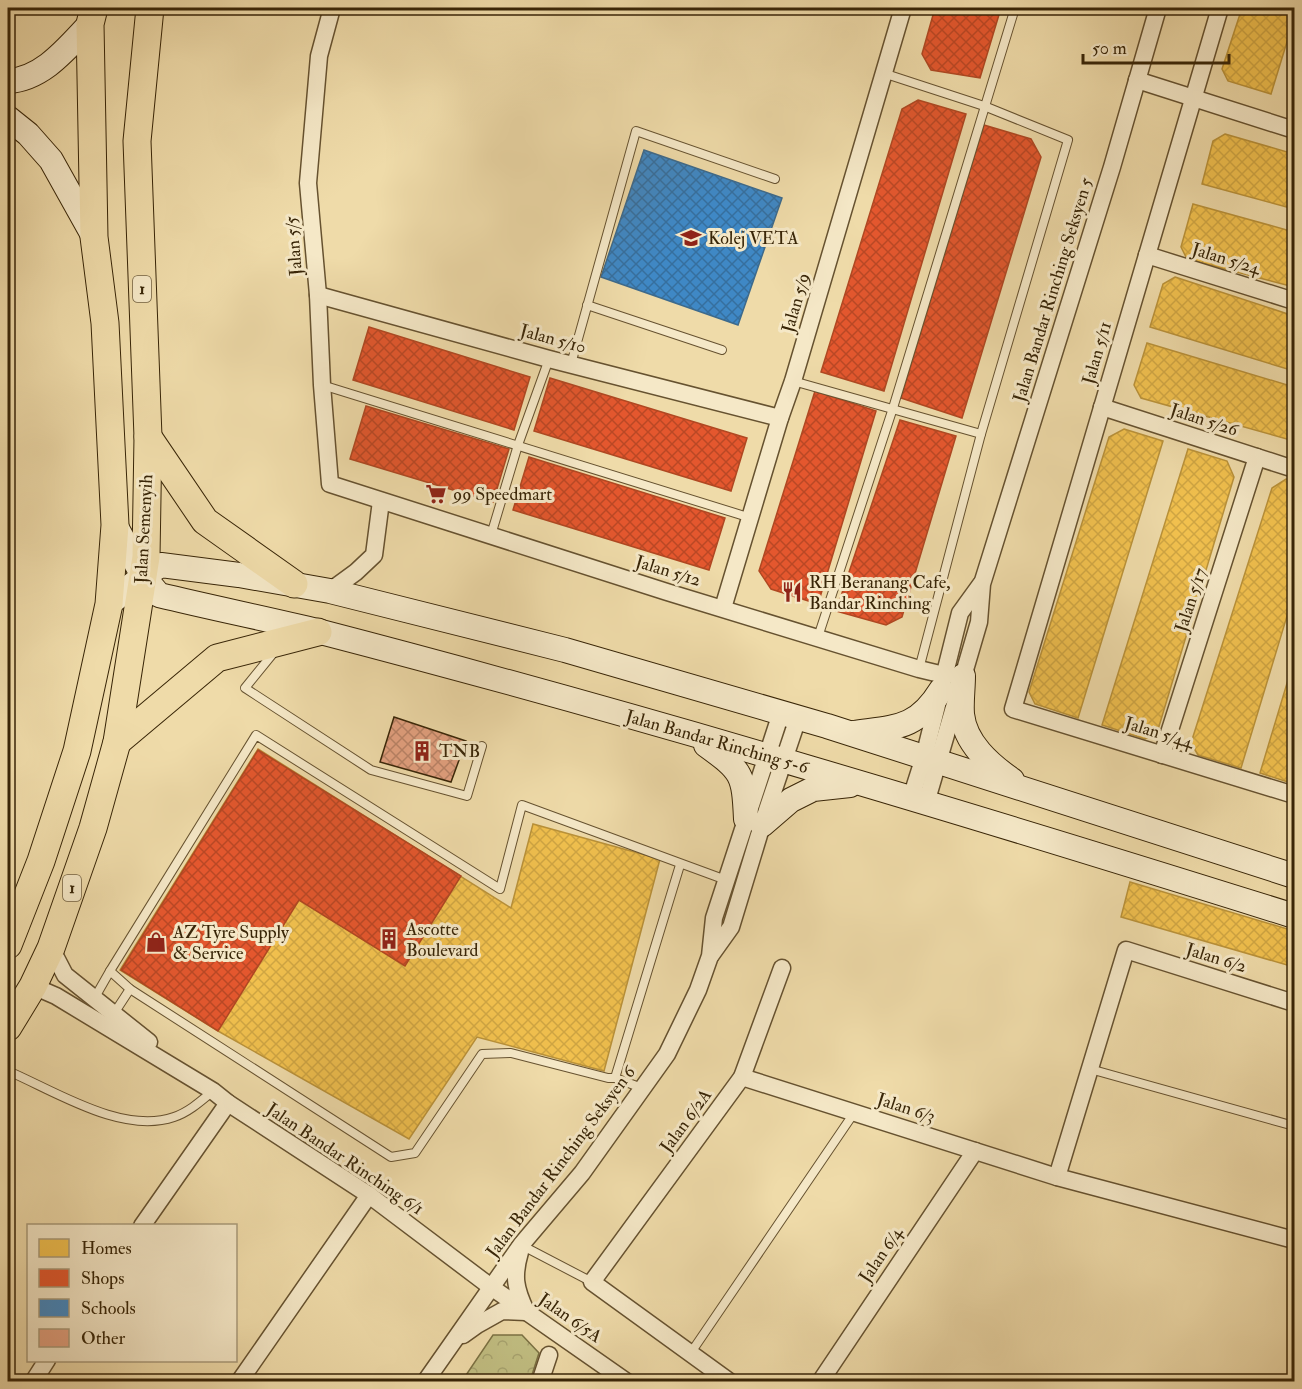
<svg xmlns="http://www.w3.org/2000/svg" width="1302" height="1389" font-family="'IM FELL Double Pica',serif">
<defs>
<pattern id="park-crowns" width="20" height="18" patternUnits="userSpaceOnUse" patternTransform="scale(1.5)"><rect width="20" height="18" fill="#c1be82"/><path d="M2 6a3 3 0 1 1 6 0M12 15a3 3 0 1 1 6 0" fill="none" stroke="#a7a36f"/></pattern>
<pattern id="homes-cross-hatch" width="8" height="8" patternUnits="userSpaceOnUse" patternTransform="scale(1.5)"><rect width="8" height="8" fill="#f2c14e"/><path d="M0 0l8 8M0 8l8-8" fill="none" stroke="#d0a643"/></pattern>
<pattern id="shops-cross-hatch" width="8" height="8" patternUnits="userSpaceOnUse" patternTransform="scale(1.5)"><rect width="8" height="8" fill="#e4572e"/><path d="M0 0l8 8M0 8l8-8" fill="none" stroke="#ba4825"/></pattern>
<pattern id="schools-cross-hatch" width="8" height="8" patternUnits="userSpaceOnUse" patternTransform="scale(1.5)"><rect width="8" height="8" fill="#3f88c5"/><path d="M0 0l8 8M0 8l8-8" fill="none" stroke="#366f9e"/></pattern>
<pattern id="building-cross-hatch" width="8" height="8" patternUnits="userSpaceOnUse" patternTransform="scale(1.5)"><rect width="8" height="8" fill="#e4a180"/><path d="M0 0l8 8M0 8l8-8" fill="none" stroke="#ba8367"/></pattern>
</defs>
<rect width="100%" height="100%" fill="#efdba9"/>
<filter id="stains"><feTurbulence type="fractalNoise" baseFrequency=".00333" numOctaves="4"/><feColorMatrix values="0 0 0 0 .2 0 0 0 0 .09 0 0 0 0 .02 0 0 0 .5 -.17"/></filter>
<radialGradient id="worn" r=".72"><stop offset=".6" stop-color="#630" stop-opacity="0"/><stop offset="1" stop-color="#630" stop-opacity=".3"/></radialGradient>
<polygon fill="url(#park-crowns)" stroke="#7c7244" stroke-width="1.5" points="493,1335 522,1335 539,1353 530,1381 462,1381"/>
<g fill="url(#homes-cross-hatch)" stroke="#ba9239" stroke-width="1.5">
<polygon points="1242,8 1294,8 1294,19 1271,94 1228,81 1222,69"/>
<polygon points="1225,134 1294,154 1294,209 1202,184 1213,141"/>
<polygon points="1193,204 1294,232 1294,287 1187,259 1181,247"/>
<polygon points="1175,277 1294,316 1294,371 1150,327 1163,284"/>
<polygon points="1147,343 1294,387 1294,441 1141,398 1134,385"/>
<polygon points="1124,429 1163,441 1078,718 1035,704 1029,692 1109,437"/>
<polygon points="1188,449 1227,461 1234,477 1157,733 1145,739 1102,725"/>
<polygon points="1286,479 1294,482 1294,593 1241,768 1198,755 1191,743 1272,488"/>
<polygon points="1294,660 1294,784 1260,773"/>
<polygon points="258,749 511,908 533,824 660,859 604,1071 477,1037 409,1139 218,1031 120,970"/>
<polygon points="1130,882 1294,931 1294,967 1121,917"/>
</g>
<g fill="url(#shops-cross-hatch)" stroke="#b04822" stroke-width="1.5">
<polygon points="935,8 1001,8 980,78 931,70 922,54"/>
<polygon points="918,100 966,114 884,391 821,372 902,109"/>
<polygon points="984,125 1031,139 1041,157 962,418 901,398"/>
<polygon points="369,327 530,377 514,430 353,380"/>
<polygon points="550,378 747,438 731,491 534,431"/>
<polygon points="815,391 876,411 818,604 771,589 759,571"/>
<polygon points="366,406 509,449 493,502 350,459"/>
<polygon points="900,420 956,436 902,617 886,625 836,611"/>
<polygon points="529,457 725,518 709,570 513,510"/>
<polygon points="258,750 461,876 405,966 299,900 218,1031 121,970"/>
</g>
<polygon fill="url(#schools-cross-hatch)" stroke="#3d6a8c" stroke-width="1.5" points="644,150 782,198 738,325 601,277"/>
<polygon fill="url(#building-cross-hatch)" stroke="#382507" stroke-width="1.5" points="394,717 466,741 451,782 380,762"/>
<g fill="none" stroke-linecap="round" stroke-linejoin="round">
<g stroke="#665230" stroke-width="10">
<g id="lane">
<polyline points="883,73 984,106 1068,140 981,434 919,669"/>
<polyline points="587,305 722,350"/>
<polyline points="571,364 636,131 775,179"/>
<polyline points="793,381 981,434"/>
<polyline points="322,385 751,518"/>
<polyline points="491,535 518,445 549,359"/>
<polyline points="818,637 893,408 1015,8"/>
<polyline points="275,651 245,688 371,770 467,796 482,746"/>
<polyline points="94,999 110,971"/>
<polyline points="113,1015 130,989"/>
<polyline points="1090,1069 1294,1126"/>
<path d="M8,1071C55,1091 122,1135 174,1117C189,1112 201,1101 213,1091"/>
<polyline points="615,1078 680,865"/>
<polyline points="642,1088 615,1078 608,1078 511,1053 482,1054 415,1153 391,1157 130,989 110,971 256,735 500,889 522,805 726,880"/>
<polyline points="521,1245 592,1282"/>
<polyline points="690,1354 854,1113"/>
</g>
</g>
<g stroke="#665230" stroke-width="19">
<g id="street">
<polyline points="332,8 319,56 308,183 318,295 322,385 330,484 667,592 919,669 944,675"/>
<polyline points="1220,8 1013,709 1294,795"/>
<polyline points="1137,80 1294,130"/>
<polyline points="1147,255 1294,301"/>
<polyline points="318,295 549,359 780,418"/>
<polyline points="1102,407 1294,469"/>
<polyline points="330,591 356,572 374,555 381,501"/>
<polyline points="723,608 780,418 793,381 903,8"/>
<polyline points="1162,755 1257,457"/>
<polyline points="911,798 924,757 960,613 981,584"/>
<polyline points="926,803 979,622 982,584 1112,167 1158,8"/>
<polyline points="51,948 65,975 149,1042"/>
<polyline points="711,955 731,927 762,825 798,718"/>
<polyline points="33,986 56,996 213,1091 228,1103 369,1195 491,1287 627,1382"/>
<polyline points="742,1077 1057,1177 1294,1240"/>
<polyline points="1057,1177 1126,950 1294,1003"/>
<polyline points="142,1226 228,1103"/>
<path d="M520,1252C513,1276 515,1288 526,1311"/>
<polyline points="463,1335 477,1325 502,1311 526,1312"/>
<polyline points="33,1382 47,1360"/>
<polyline points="239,1382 369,1195"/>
<polyline points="425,1382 521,1245 582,1173 667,1054 698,990 710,956 714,918 781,713"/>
<polyline points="540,1382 549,1355"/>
<polyline points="730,1382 592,1282 742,1077 782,968"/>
<polyline points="820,1382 975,1151"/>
</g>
</g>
<g stroke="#382507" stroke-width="26">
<g id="secondary">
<path d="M8,81C43,79 67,48 90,24"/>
<polyline points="8,118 28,134 51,160 94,237"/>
<path d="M115,525L143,576L159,595C213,608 267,619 321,632C648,717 972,815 1294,916"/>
<polyline points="109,604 143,576 161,565 239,575 330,591 565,650 827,726 1294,876"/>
<path d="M963,676C963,688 961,702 962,714C965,743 989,764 1012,780"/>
<path d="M854,733C896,727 917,729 941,690"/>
<path d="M706,745C742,771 744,774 746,819"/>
<polyline points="762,825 791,800 813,789 850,785"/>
</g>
</g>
<g stroke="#382507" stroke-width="29">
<g id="primary">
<polyline points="148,437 205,521 294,584"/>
<polyline points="117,742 217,658 318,632"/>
<polyline points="8,945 41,861 77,751 109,604 115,525 105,323 94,237 90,24 94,8"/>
<polyline points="8,1027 33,986 51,948 93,828 117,742 146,557 148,437 137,141 150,8"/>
</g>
</g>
<use href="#lane" stroke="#f5e8c7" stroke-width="8"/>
<use href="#street" stroke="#f5e8c7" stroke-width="16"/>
<use href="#secondary" stroke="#f5e8c7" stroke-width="24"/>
<use href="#primary" stroke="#efdba9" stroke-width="27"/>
</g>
<defs>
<g id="university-bare" transform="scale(1.62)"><path d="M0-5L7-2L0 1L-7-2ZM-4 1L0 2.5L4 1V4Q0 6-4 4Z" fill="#8f2418" stroke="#f5e8c7" stroke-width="2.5" paint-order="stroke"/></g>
<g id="supermarket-bare" transform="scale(1.62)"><path d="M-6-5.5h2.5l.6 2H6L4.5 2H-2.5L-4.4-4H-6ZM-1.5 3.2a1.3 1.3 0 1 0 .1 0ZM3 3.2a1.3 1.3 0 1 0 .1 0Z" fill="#8f2418" stroke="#f5e8c7" stroke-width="2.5" paint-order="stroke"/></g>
<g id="restaurant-bare" transform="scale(1.62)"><path d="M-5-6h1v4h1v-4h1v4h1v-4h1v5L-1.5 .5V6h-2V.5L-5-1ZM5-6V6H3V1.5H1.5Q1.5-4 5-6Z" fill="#8f2418" stroke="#f5e8c7" stroke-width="2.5" paint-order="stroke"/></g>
<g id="building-bare" transform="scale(1.62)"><path d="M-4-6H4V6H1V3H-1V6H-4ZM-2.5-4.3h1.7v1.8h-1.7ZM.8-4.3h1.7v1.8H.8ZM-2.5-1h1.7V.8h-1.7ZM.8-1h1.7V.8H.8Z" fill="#8f2418" stroke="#f5e8c7" stroke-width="2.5" paint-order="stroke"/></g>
<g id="shop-bare" transform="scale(1.62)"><path d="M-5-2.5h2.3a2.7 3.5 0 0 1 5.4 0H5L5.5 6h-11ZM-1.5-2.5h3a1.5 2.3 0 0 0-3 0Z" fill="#8f2418" stroke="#f5e8c7" stroke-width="2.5" paint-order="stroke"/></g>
</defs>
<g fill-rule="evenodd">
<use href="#university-bare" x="691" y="238"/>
<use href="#supermarket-bare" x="436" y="494"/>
<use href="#restaurant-bare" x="792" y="592"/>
<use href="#building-bare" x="422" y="751"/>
<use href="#building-bare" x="389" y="939"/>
<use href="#shop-bare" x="156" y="942"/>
</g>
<g text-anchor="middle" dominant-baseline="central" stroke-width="6" stroke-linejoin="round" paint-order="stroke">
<g fill="#f5e8c7" stroke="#716041" stroke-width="1.5">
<rect x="133" y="276" width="18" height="26" rx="4.5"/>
<rect x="63" y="875" width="18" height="26" rx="4.5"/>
</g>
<g font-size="16" font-weight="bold" fill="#382507">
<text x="142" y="289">1</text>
<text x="72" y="888">1</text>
</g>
<g font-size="18" fill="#382507" stroke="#f5e8c7" text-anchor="start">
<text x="708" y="238">Kolej VETA</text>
<text x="453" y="494">99 Speedmart</text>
<text x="809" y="582">RH Beranang Cafe,<tspan x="809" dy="21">Bandar Rinching</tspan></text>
<text x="439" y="751">TNB</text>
<text x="406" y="929">Ascotte<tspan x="406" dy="21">Boulevard</tspan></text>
<text x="173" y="932">AZ Tyre Supply<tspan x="173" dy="21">&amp; Service</tspan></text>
</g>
<g font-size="18" fill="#382507" stroke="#f5e8c7">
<text transform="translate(294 246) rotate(-95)">Jalan 5/5</text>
<text transform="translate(1226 259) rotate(17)">Jalan 5/24</text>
<text transform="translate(1053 290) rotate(-73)">Jalan Bandar Rinching Seksyen 5</text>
<text transform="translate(796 303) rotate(-74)">Jalan 5/9</text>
<text transform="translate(553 339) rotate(15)">Jalan 5/10</text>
<text transform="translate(1097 353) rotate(-74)">Jalan 5/11</text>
<text transform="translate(1204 420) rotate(18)">Jalan 5/26</text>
<text transform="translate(144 529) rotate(-87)">Jalan Semenyih</text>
<text transform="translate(668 571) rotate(17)">Jalan 5/12</text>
<text transform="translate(1191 600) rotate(-72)">Jalan 5/17</text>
<text transform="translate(1159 733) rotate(17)">Jalan 5/44</text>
<text transform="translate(717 742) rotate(16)">Jalan Bandar Rinching 5-6</text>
<text transform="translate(1216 958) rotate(17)">Jalan 6/2</text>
<text transform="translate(906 1108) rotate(18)">Jalan 6/3</text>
<text transform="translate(686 1121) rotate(-54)">Jalan 6/2A</text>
<text transform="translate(345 1159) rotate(34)">Jalan Bandar Rinching 6/1</text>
<text transform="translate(561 1162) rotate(-53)">Jalan Bandar Rinching Seksyen 6</text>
<text transform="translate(881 1255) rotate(-56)">Jalan 6/4</text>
<text transform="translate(570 1318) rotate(35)">Jalan 6/5A</text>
</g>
</g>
<rect width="1302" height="1389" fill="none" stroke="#efdba9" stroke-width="30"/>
<rect x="9" y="9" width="1284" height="1371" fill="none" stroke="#382507" stroke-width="3"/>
<rect x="15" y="15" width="1272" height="1359" fill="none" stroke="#382507" stroke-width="1.5"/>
<rect x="27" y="1224" width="210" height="138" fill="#f5e8c7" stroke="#a99a7a" stroke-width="1.5"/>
<rect x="39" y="1239" width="30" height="18" fill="#f2c14e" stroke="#a99a7a" stroke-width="1.5"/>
<text x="81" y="1254" font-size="18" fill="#382507">Homes</text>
<rect x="39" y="1269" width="30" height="18" fill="#e4572e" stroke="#a99a7a" stroke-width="1.5"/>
<text x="81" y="1284" font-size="18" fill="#382507">Shops</text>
<rect x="39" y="1299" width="30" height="18" fill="#3f88c5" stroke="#a99a7a" stroke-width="1.5"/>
<text x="81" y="1314" font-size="18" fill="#382507">Schools</text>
<rect x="39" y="1329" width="30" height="18" fill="#e4a180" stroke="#a99a7a" stroke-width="1.5"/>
<text x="81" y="1344" font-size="18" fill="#382507">Other</text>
<path d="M1083 54v9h146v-9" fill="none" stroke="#382507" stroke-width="3"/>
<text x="1092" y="54" font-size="18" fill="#382507" stroke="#f5e8c7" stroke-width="4.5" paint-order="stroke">50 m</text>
<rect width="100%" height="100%" filter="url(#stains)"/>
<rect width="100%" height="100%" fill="url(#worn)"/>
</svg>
